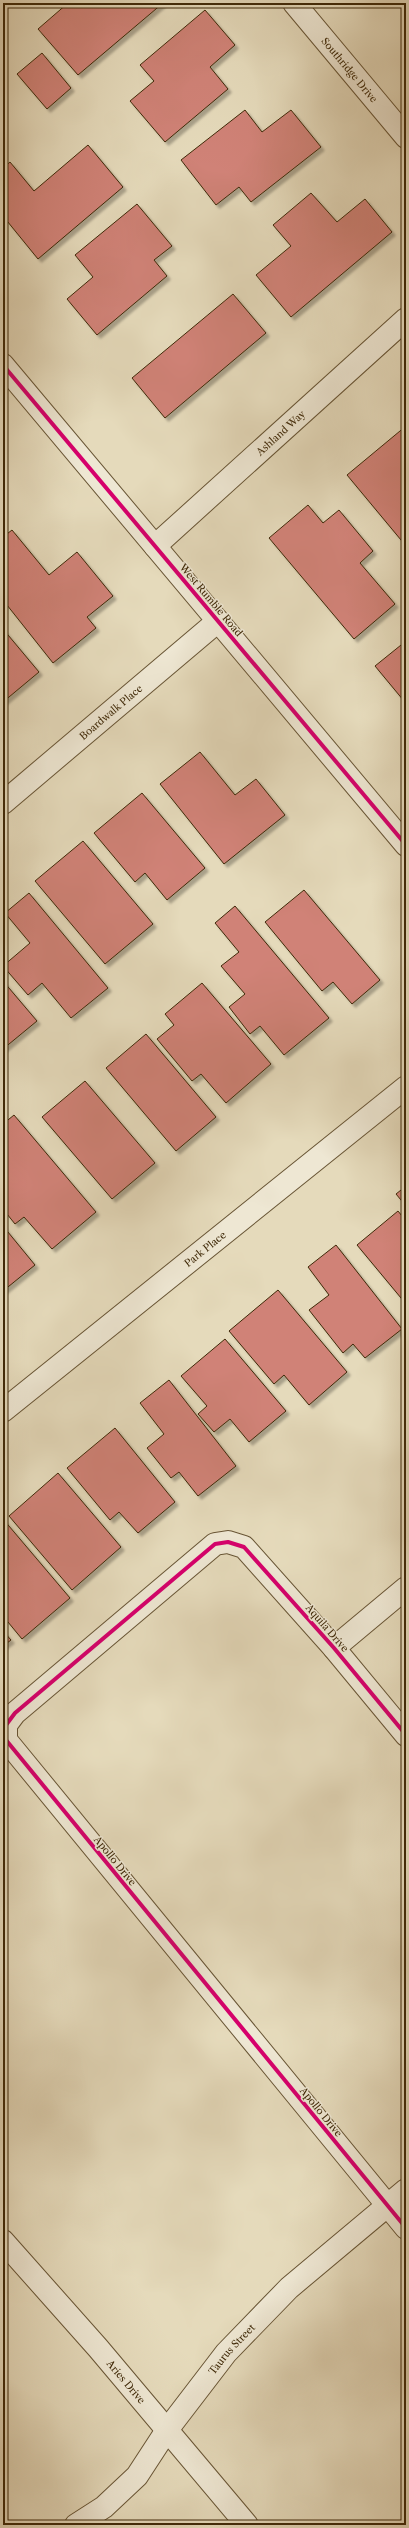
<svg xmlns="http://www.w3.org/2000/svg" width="409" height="2528" font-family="'Libre Caslon Text',serif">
<defs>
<filter id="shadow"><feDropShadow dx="3.5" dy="3.5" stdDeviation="1" flood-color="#0004"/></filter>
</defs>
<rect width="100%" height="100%" fill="#e5dabb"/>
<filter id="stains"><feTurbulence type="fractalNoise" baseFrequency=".005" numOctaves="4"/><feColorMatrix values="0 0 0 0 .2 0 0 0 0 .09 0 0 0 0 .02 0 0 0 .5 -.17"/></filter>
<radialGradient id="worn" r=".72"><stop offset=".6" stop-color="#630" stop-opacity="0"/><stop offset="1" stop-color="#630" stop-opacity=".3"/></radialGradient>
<g fill="#d08277" stroke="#3f2908" filter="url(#shadow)">
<polygon points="68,3 163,3 78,75 38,29"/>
<polygon points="205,10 235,45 210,67 228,89 165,142 130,101 154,81 140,65"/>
<polygon points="42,53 71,88 47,109 17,74"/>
<polygon points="245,110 262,132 291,110 321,147 251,202 239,187 216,205 181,160"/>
<polygon points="88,145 123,187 38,259 3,216 3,168 10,162 34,191"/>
<polygon points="311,193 337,222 365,199 392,232 291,317 256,275 291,246 273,225"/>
<polygon points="137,204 172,246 154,260 167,276 97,335 67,299 93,277 75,255"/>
<polygon points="233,294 266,333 165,418 132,378"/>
<polygon points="406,426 406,546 347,475"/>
<polygon points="308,505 323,523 339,510 373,551 360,563 395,604 354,639 269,538"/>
<polygon points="12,530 49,575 77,552 113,596 87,617 96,628 53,663 3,600 3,537"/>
<polygon points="3,629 39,672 3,702"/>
<polygon points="406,641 406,700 404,701 375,666"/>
<polygon points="200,752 235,795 256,779 285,815 224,864 160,784"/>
<polygon points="142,793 205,868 167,900 145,873 135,882 94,833"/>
<polygon points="83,841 153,924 105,964 35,881"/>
<polygon points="304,890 380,980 352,1004 333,982 322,991 265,922"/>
<polygon points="29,893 108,988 71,1018 42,983 28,995 3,966 30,943 5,913"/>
<polygon points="235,906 329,1018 284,1055 260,1026 250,1034 229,1007 245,994 221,966 239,952 215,923"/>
<polygon points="3,981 37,1021 3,1049"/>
<polygon points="202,983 271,1064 226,1103 201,1074 192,1081 157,1039 174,1025 165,1014"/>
<polygon points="146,1034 216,1117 176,1151 106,1068"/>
<polygon points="85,1081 155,1163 112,1199 42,1117"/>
<polygon points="14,1115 96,1212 52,1249 24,1217 15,1224 3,1209 3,1183 6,1181 3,1177 3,1124"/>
<polygon points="406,1186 406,1206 396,1194"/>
<polygon points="398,1211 406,1221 406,1304 357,1245"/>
<polygon points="3,1226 35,1265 3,1291"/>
<polygon points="336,1245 402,1329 365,1358 353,1344 343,1353 309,1310 329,1295 308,1267"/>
<polygon points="278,1290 347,1372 309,1405 284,1375 274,1384 229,1331"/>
<polygon points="225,1339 286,1411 249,1442 230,1419 214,1432 198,1414 207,1406 181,1376"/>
<polygon points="169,1380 236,1466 198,1496 179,1472 171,1478 147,1448 164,1434 140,1403"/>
<polygon points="115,1428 175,1502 138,1533 119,1512 110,1520 67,1468"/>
<polygon points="58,1473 121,1547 72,1590 9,1516"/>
<polygon points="3,1519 70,1598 22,1639 3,1616"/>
<polygon points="3,1631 11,1640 3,1646"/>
</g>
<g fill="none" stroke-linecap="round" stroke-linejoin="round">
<g stroke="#685535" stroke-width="24">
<g id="minor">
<path id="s1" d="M294,3L406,137"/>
<polyline points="3,365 406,845"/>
<path id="s2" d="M155,546L406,319"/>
<path id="s3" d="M3,803L218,621"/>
<path id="s4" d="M3,1411L406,1087"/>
<polyline points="334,1648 406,1588"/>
<polyline points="406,1735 334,1648 244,1547 228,1542 215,1544 15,1713 6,1725 6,1740 406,2228"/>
<path id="s5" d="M3,2241L98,2348L247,2525"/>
<path id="s6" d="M76,2525L104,2507L137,2476L167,2430L226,2353L289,2288L406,2190"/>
</g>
</g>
<use href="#minor" stroke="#eee7d3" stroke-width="22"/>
<g stroke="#eee7d3" stroke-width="6">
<g id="cycleway">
<polyline points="3,365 406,845"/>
<polyline points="406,1735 334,1648 244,1547 228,1542 215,1544 15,1713 6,1725 6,1740 406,2228"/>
</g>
</g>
<use href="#cycleway" stroke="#d6006c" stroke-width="4"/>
</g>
<g text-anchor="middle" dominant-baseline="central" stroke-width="3" stroke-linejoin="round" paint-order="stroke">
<g font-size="10" fill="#3f2908" stroke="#eee7d3">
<text stroke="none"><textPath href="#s1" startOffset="87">Southridge Drive</textPath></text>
<text stroke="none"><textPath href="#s2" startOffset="169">Ashland Way</textPath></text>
<text transform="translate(211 600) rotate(50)">West Rumble Road</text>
<text stroke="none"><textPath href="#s3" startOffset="141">Boardwalk Place</textPath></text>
<text stroke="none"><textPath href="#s4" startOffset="259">Park Place</textPath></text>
<text transform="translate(327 1628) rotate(49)">Aquila Drive</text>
<text transform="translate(115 1861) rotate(51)">Apollo Drive</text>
<text transform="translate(321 2112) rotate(51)">Apollo Drive</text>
<text stroke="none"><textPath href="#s6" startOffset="237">Taurus Street</textPath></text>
<text stroke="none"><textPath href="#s5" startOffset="187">Aries Drive</textPath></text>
</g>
</g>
<rect width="409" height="2528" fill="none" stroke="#e5dabb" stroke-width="16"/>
<rect x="4" y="4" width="401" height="2520" fill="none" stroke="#3f2908" stroke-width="2"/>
<rect x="8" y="8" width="393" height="2512" fill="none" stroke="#3f2908"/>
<rect width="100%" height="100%" filter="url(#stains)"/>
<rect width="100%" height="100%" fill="url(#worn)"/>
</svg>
